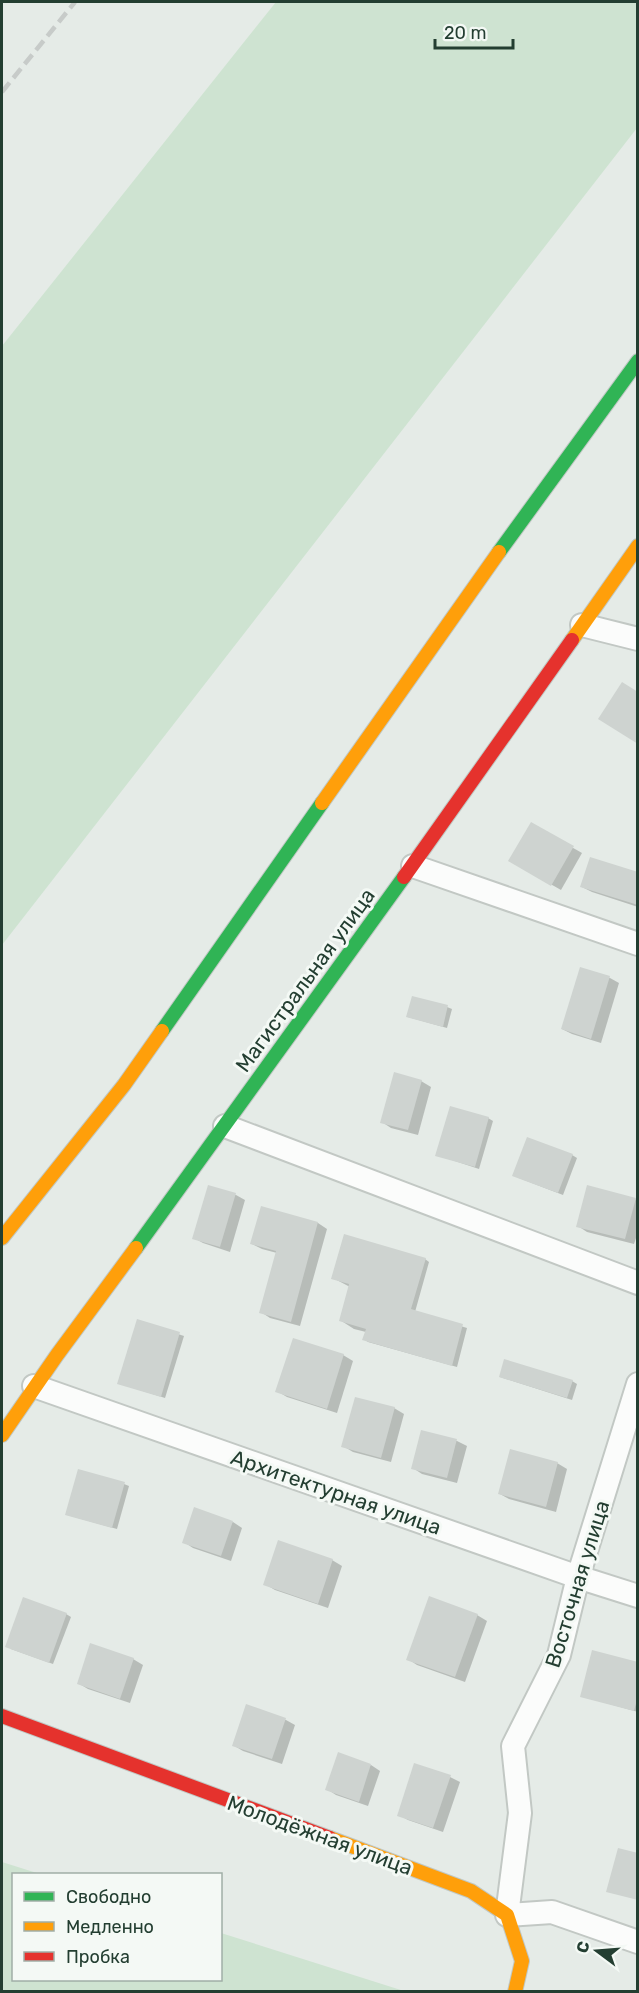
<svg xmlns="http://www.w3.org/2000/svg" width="639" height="1993" font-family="Rubik,sans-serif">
<rect width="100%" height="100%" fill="#e5ebe7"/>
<g fill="#cee3d1">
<polygon points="276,2 637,2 637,128 2,945 2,346"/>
<polygon points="2,1862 40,1874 14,1874 14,1980 220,1980 221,1933 404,1991 2,1991"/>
</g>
<g fill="#0003">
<polygon points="531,824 582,853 561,890 510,861"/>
<polygon points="638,874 638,907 592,892 582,887"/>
<polygon points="581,969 610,978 619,983 601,1043 572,1034 562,1029"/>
<polygon points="447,1007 452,1009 447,1028 408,1017"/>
<polygon points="421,1081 431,1087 418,1135 391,1128 382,1122"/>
<polygon points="488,1118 493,1121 479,1169 437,1155"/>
<polygon points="572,1155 577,1158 563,1195 519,1178"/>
<polygon points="209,1187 236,1195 245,1200 230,1252 203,1243 194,1238"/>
<polygon points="635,1199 638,1201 638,1232 634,1244 587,1232 578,1226"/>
<polygon points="262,1208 318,1223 327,1229 300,1326 270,1318 261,1312 277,1253 262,1249 252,1244"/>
<polygon points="425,1259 429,1262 415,1312 467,1328 457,1367 368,1342 364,1339 366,1332 354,1329 340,1320 350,1287 333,1278"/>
<polygon points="138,1321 184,1336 165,1398 124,1385"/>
<polygon points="343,1355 353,1361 337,1413 287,1397 277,1391"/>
<polygon points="500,1377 572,1381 577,1384 572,1400"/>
<polygon points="394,1408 404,1414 391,1462 353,1452 343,1446"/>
<polygon points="422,1432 457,1441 467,1446 457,1483 422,1474 413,1468"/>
<polygon points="557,1463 567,1469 556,1512 509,1499 500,1494"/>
<polygon points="124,1484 129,1486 117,1529 71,1516"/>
<polygon points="233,1522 242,1528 231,1561 193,1548 184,1542"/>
<polygon points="332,1560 342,1566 328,1608 275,1590 265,1584"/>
<polygon points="66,1614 71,1617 53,1664 11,1649"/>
<polygon points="477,1615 487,1621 465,1682 417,1665 408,1659"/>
<polygon points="133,1659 143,1665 130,1703 88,1689 78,1683"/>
<polygon points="638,1664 638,1712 581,1696"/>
<polygon points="247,1706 286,1720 295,1725 282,1764 243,1751 233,1745"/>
<polygon points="371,1765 380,1771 368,1806 336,1795 327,1789"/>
<polygon points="450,1777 460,1782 443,1832 408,1820 399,1815"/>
</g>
<g fill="#ced3d0">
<polygon points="622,682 638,692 638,744 598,719"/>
<polygon points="531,822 574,846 551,886 508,861"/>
<polygon points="590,857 638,872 638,905 580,887"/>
<polygon points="580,967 610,976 591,1039 561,1029"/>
<polygon points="412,996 448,1005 443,1027 406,1017"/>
<polygon points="394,1072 422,1080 408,1130 380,1123"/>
<polygon points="450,1106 489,1117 475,1167 435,1156"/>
<polygon points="527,1137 573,1154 558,1193 512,1176"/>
<polygon points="208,1185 236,1193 220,1247 192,1239"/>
<polygon points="587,1185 636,1198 625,1239 576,1227"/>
<polygon points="261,1206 318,1222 291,1322 259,1313 276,1251 250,1244"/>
<polygon points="344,1234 426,1258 411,1309 463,1324 452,1366 362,1340 366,1329 339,1321 349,1284 331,1279"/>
<polygon points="137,1319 180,1332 161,1397 117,1384"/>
<polygon points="293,1338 344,1354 327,1409 275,1392"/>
<polygon points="504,1359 573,1380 567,1398 499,1377"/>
<polygon points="355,1397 395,1407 381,1458 341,1447"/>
<polygon points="421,1430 457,1439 447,1478 411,1469"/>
<polygon points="510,1449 558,1462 546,1507 498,1494"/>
<polygon points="78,1469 125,1482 112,1528 65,1515"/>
<polygon points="194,1507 233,1521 221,1556 182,1543"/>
<polygon points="278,1540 333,1559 318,1604 263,1585"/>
<polygon points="429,1596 478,1614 455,1677 406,1660"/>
<polygon points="23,1597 67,1613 49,1663 5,1647"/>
<polygon points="90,1643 134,1658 120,1699 77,1684"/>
<polygon points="592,1650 638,1662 638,1696 634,1711 580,1697"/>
<polygon points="246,1704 286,1718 272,1759 232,1746"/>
<polygon points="338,1752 371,1764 359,1802 325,1790"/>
<polygon points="414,1763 451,1775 433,1828 397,1816"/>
<polygon points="618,1848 638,1853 638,1900 606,1892"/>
</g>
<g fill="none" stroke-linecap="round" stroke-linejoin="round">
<g stroke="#c2c8c4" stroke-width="26">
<g id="street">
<polyline points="582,625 638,639"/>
<polyline points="413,866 638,944"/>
<polyline points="225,1126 638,1283"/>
<polyline points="638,1384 578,1577 559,1655 513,1746 520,1813 507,1915 552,1912 638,1942"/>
<polyline points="34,1386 578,1577 638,1596"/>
</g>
</g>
<g stroke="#c0c8c4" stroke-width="16">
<g id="fast">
<polyline points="499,552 638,361"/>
<polyline points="162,1031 322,803"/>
<polyline points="136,1248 404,877"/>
</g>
</g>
<g stroke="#c0c8c4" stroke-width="16">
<g id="slow">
<polyline points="572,640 638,546"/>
<polyline points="322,803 499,552"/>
<polyline points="2,1238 124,1085 162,1031"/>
<polyline points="2,1435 57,1355 136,1248"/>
<polyline points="330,1838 471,1891 507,1915 522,1961 515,1992"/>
</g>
</g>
<g stroke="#c0c8c4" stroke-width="16">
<g id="jam">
<polyline points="404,877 572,640"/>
<polyline points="2,1716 330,1838"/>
</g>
</g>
<use href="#street" stroke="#fbfcfb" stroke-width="22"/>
<use href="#fast" stroke="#30b455" stroke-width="14"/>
<use href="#slow" stroke="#ff9f0a" stroke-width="14"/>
<use href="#jam" stroke="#e5322d" stroke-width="14"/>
<polyline stroke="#c7cbc9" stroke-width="4.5" stroke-dasharray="12 6" stroke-linecap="butt" points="2,92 75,2"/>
</g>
<g text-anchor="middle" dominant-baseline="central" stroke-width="6" stroke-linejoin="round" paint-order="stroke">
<g font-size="21" fill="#233e31" stroke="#f4f9f5">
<text transform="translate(305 980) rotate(-54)">Магистральная улица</text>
<text transform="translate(336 1492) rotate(19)">Архитектурная улица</text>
<text transform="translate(577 1584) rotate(-73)">Восточная улица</text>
<text transform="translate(320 1835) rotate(20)">Молодёжная улица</text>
</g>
</g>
<rect width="639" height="1993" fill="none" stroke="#233e31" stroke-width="6"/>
<rect x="12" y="1873" width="210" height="108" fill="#f4f9f5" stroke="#a0aea7" stroke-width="1.5"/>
<rect x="24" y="1892" width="30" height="9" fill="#30b455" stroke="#a0aea7" stroke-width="1.5"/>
<text x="66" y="1903" font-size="18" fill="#233e31">Свободно</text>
<rect x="24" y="1922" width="30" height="9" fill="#ff9f0a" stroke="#a0aea7" stroke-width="1.5"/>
<text x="66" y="1933" font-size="18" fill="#233e31">Медленно</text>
<rect x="24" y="1952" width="30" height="9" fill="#e5322d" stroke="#a0aea7" stroke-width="1.5"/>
<text x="66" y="1963" font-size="18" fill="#233e31">Пробка</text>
<g transform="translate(597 1951) rotate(286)" stroke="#f4f9f5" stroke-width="4.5" paint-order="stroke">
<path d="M0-4.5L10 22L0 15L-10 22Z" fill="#233e31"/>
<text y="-9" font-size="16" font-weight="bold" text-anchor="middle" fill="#233e31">С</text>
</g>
<path d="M435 39v9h78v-9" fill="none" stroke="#233e31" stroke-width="3"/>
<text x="444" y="39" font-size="18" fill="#233e31" stroke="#f4f9f5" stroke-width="4.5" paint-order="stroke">20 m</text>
</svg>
